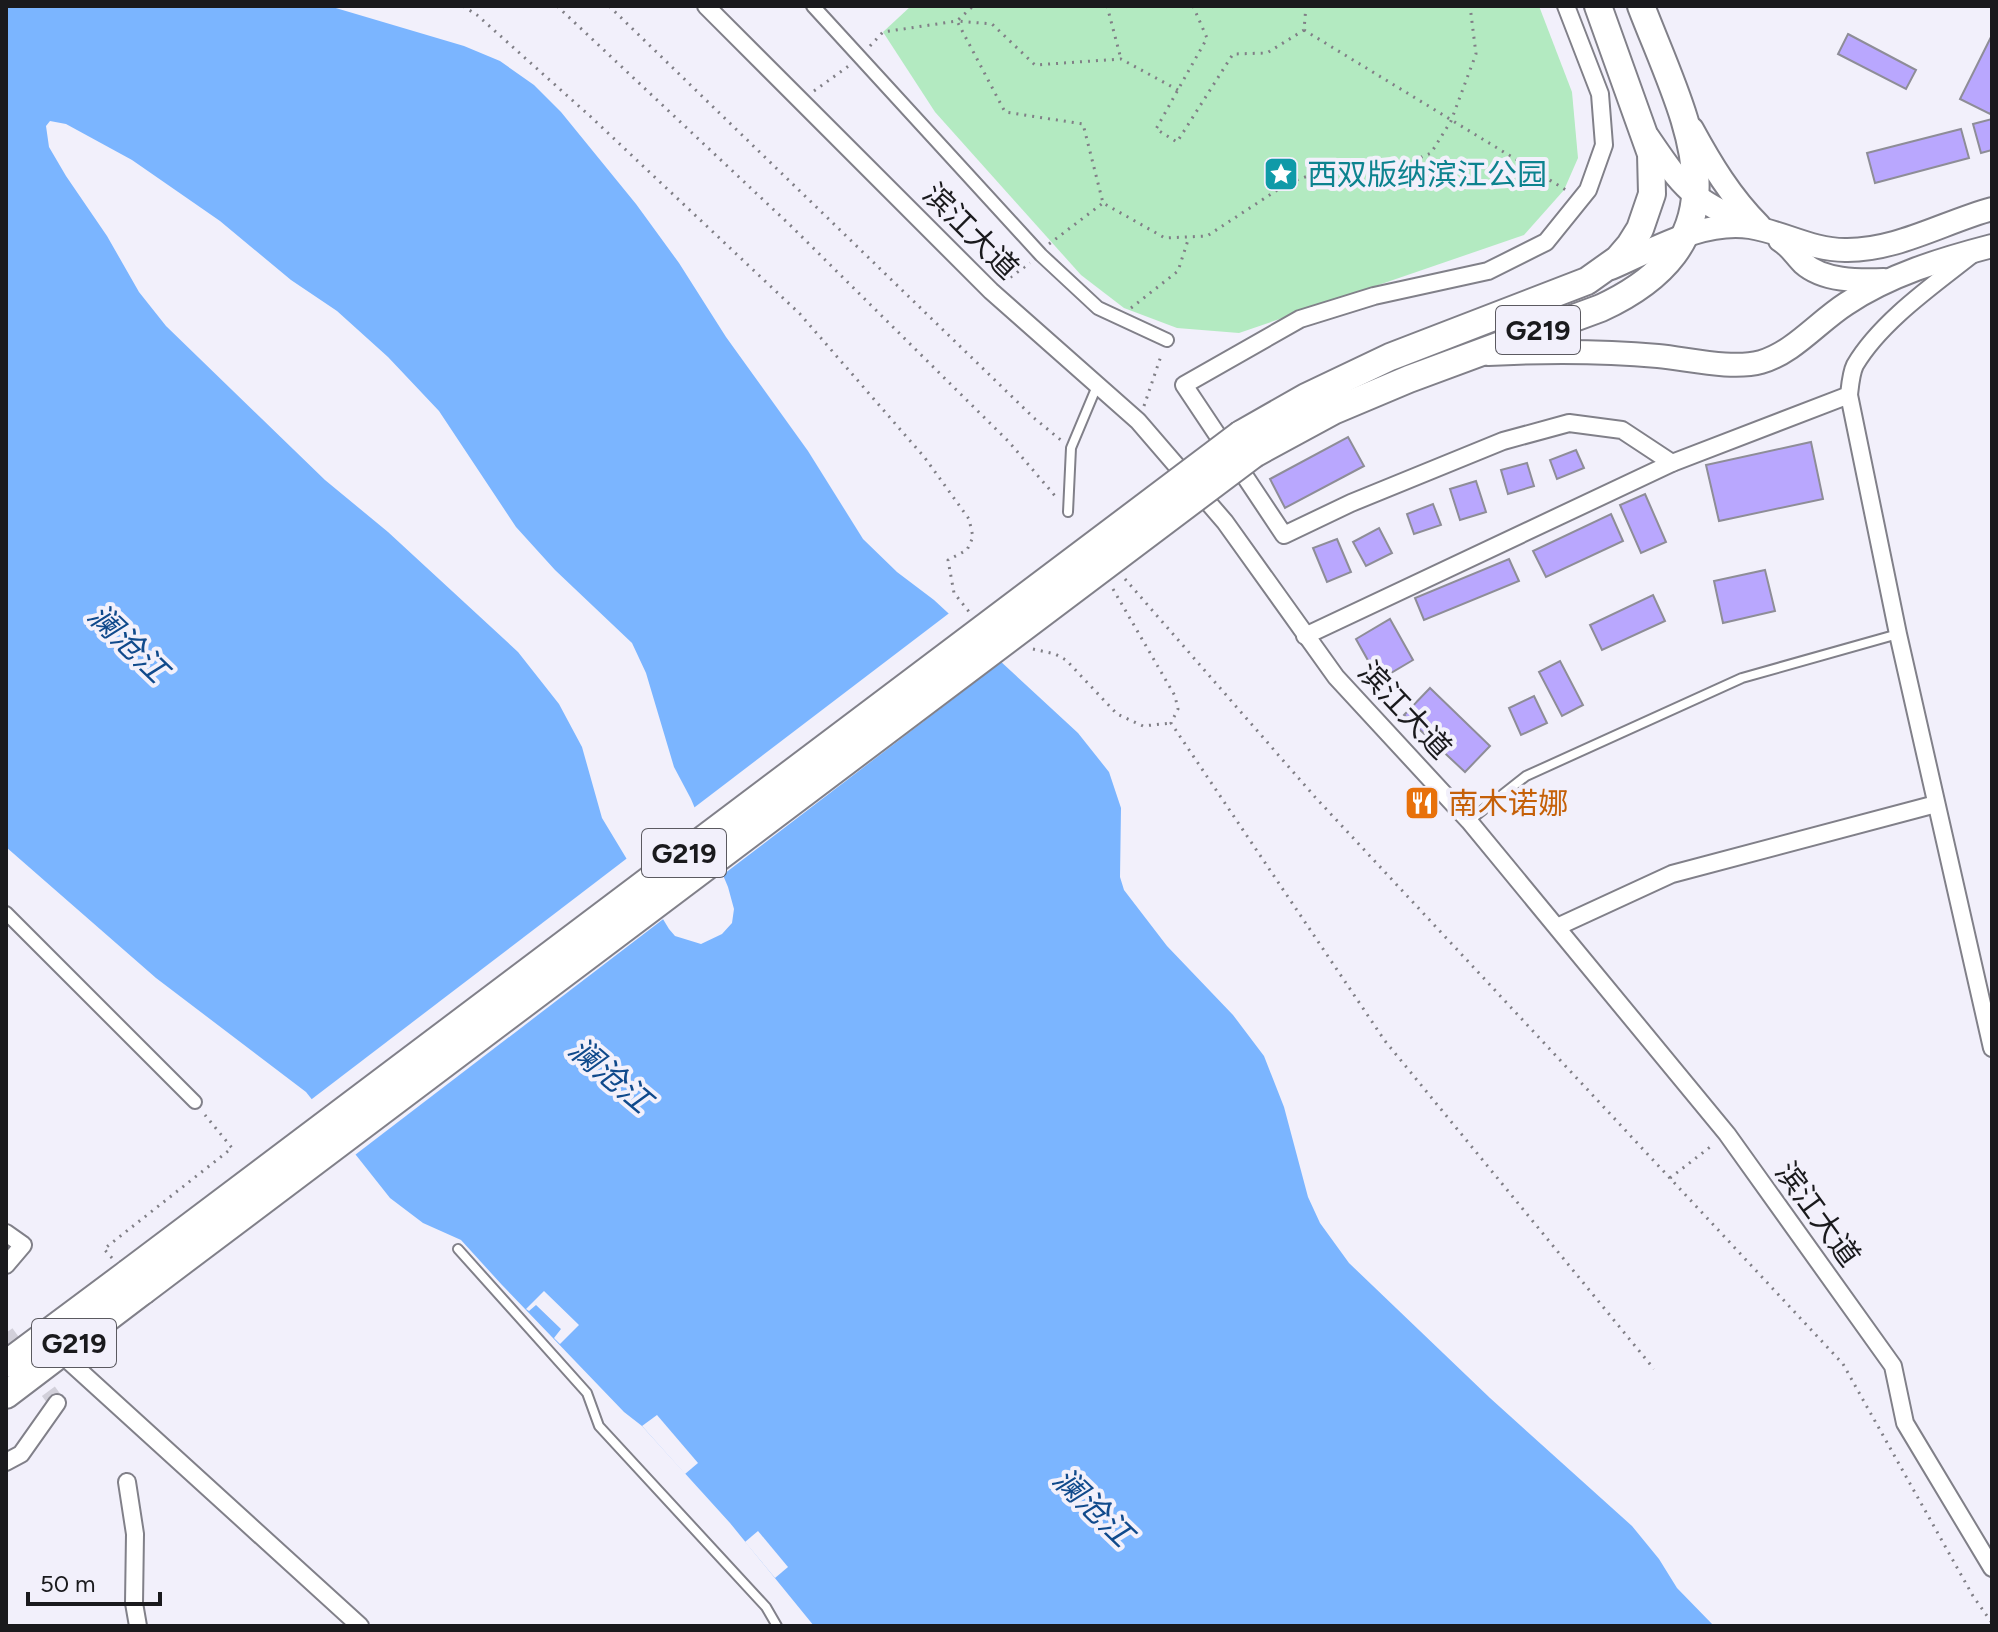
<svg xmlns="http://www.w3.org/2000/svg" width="1998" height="1632" font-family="Figtree,'Noto Sans SC',sans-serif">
<rect width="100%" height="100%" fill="#f2f0fb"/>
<polygon fill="#b3eac1" points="911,6 1539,6 1572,92 1578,158 1564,190 1524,235 1239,333 1177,328 1124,308 1081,275 935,112 883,32"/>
<path fill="#7bb5ff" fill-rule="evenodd" d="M6,6H329L464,46L500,61L534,85L561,112L636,204L679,263L726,337L808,451L863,539L897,572L934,600L1078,733L1109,772L1121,808L1120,877L1124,890L1167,946L1233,1015L1264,1056L1284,1107L1308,1197L1320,1223L1349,1263L1490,1398L1632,1526L1659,1559L1677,1588L1714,1626H814L730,1523L642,1426L624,1412L502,1285L461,1240L423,1223L390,1198L306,1092L156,978L6,847ZM50,121L66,124L132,160L220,221L291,280L337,311L388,357L439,411L516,527L555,570L632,643L646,673L674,767L691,799L728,887L734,909L732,923L722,934L701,944L675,936L669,929L602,818L582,747L559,704L518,652L388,532L325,480L166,326L139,292L107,236L66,176L49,147L46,126Z"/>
<g fill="#f2f0fb">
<polygon points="952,611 1004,660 720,877 691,810"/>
<polygon points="630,856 666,917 351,1158 308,1102"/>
<polygon points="544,1291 579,1325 560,1344 554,1338 561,1329 536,1305 529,1311 526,1309"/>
<polygon points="657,1415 698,1463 685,1474 642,1426"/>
<polygon points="758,1531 788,1567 775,1578 745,1542"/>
</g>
<g fill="#b9a7fe" stroke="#8e8d97" stroke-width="2">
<polygon points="1848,34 1916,70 1906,89 1838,54"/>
<polygon points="1992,35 1992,110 1990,114 1960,99"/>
<polygon points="1992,119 1992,150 1981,153 1973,124"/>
<polygon points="1961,129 1969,158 1875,183 1867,153"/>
<polygon points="1348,437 1364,466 1285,508 1270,479"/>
<polygon points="1811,442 1823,499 1719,521 1706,465"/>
<polygon points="1576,450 1584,468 1557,479 1550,460"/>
<polygon points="1527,463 1534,486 1508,494 1501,470"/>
<polygon points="1476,481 1486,512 1460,520 1450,489"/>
<polygon points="1645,494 1666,542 1641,553 1620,505"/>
<polygon points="1433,504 1441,525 1414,534 1407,514"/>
<polygon points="1611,514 1623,541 1546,577 1533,551"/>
<polygon points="1379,528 1392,553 1366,566 1353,542"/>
<polygon points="1337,539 1351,572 1327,582 1313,548"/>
<polygon points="1509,559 1519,581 1424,620 1415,598"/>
<polygon points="1765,570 1775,611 1723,623 1714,581"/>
<polygon points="1653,595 1665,621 1602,650 1590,625"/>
<polygon points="1390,619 1413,660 1379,680 1356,639"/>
<polygon points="1560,661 1583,705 1562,716 1539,672"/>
<polygon points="1430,688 1490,746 1465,772 1404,715"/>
<polygon points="1534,696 1547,723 1521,735 1509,708"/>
</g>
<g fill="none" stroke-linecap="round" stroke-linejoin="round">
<polyline stroke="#d2d0da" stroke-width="16" stroke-dasharray="16 8" stroke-linecap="butt" points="6,1333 57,1403"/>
<g stroke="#818089" stroke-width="12">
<g id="service">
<polyline points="1068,512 1071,448 1097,386"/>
<polyline points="1469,821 1526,776 1742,678 1898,634"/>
<polyline points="458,1249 587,1393 599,1426 766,1607 777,1626"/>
</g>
</g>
<g stroke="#818089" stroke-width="16">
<g id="pedestrian">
<polyline points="813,6 1041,255 1098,308 1167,340"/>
<polyline points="6,913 195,1102"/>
</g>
</g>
<g stroke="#818089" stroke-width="20">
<g id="minor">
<polyline points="706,6 991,291 1138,421 1225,522 1336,677 1469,821 1727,1134 1893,1366 1905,1423 1992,1568"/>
<polyline points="1566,6 1600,94 1604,145 1588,190 1546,242 1488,271 1374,296 1300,319 1184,385 1284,535 1351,503 1503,441 1569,423 1622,430 1672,463"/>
<polyline points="1849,395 1898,634 1992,1048"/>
<path d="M1305,636L1672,463L1849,395C1850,386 1851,373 1855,365C1881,321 1935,284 1974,253"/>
<polyline points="1557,927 1672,874 1936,804"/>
<polyline points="6,1233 23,1245 6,1265"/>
<polyline points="60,1353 360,1626"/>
<polyline points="6,1462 21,1454 57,1403"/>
<polyline points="127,1482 135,1534 134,1603 138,1626"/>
</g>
</g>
<g stroke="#818089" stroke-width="26">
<g id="secondary">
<path d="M1692,129C1711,164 1731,197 1759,225"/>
<path d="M1648,137C1684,190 1691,199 1750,224"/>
<path d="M1780,240C1790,246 1795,255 1803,263C1823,281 1858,281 1884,280"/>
<path d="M1611,268C1653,250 1702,220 1750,227C1783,232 1811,250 1845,250C1896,251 1944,222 1992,209"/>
<path d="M1488,354C1545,351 1602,351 1658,356C1689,359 1732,370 1761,362C1793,353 1818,322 1846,304C1889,275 1942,259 1992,246"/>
</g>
</g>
<g stroke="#818089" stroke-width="30">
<g id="trunk">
<polyline points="1241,434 1306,397 1390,357 1587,281 1618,259 1630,245 1640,229 1652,194 1651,154 1598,6"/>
<path d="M1254,454L1333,411L1409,379L1601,308C1754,237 1686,123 1641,6"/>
<polyline points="6,1364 128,1273"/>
<polyline points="6,1395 143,1291"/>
</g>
</g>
<g stroke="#807f86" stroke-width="3" stroke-dasharray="2 6" stroke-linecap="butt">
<polyline points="463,6 477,15 591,117 800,314 925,458 969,519 973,537 967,550 948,560 954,593 970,613"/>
<polyline points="557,6 790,225 1009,442 1056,497"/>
<polyline points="609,6 1034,418 1062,441"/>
<polyline points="1107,6 1121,59"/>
<polyline points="1193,6 1207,38 1156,129 1177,142 1233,54 1267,53 1304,30 1306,6"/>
<polyline points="1304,30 1566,190"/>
<polyline points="870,46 883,32 957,21 973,6"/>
<polyline points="1178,90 1121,59 1035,65 992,24 957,21 1005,112 1083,124 1103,203 1165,238 1207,236 1288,183 1334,167 1401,166 1431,153 1451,121 1476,54 1470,6"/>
<polyline points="814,91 850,65"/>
<polyline points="1049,244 1103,203"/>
<polyline points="1004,282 1030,263"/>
<polyline points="1131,308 1178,271 1189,237"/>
<polyline points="1144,406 1162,353"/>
<polyline points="1125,579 1315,797 1843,1364 1973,1596 1992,1623"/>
<polyline points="1113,589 1175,696 1178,709 1171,723 1385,1041 1654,1369"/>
<polyline points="1033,649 1055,654 1066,660 1117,714 1143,726 1171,723"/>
<polyline points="1670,1178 1714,1144"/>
<polyline points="112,1258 104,1249 232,1148 205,1115"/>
</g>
<use href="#service" stroke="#fff" stroke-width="8"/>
<use href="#pedestrian" stroke="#fff" stroke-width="12"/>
<use href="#minor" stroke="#fff" stroke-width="16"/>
<use href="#secondary" stroke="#fff" stroke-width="22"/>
<use href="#trunk" stroke="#fff" stroke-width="26"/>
<g stroke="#818089" stroke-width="30" stroke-linecap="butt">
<g id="trunk-bridge">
<polyline points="128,1273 1241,434"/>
<polyline points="143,1291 1254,454"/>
</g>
</g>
<use href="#trunk-bridge" stroke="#fff" stroke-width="26"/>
</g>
<defs>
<g id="sight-square" transform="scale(1.8)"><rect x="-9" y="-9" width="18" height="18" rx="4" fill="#0f9aa8" stroke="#f2f0fb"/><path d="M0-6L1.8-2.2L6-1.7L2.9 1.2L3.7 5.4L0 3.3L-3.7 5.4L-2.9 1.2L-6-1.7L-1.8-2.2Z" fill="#fff"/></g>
<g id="restaurant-square" transform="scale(1.8)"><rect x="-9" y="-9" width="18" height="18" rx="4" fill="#e8710a" stroke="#f2f0fb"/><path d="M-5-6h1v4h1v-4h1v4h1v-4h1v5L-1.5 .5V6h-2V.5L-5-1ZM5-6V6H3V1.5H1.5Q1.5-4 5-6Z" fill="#fff"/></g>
</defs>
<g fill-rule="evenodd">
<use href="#sight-square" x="1281" y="174"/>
<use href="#restaurant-square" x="1422" y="803"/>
</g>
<g text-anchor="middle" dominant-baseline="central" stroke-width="8" stroke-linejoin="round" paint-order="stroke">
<g fill="#f2f0fb" stroke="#5b5a60" stroke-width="2">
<rect x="1496" y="306" width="84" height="48" rx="6"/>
<rect x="642" y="829" width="84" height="48" rx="6"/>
<rect x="32" y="1319" width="84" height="48" rx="6"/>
</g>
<g font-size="28" font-weight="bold" fill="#1a1a1d">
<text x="1538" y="330">G219</text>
<text x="684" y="853">G219</text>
<text x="74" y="1343">G219</text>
</g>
<g font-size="30" fill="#0d838f" stroke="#f2f0fb" text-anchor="start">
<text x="1307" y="174">西双版纳滨江公园</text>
</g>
<g font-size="30" fill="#1a1a1d" stroke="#f2f0fb">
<text transform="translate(971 231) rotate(45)">滨江大道</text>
<text transform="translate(1405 710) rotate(47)">滨江大道</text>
<text transform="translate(1818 1214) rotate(54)">滨江大道</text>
</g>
<g font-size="30" fill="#c56008" stroke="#f2f0fb" text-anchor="start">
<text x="1448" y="803">南木诺娜</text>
</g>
<g font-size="32" font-style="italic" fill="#104a8c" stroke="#f2f0fb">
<text transform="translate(128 643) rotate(44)">澜沧江</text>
<text transform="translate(610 1075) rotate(40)">澜沧江</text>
<text transform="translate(1093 1507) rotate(44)">澜沧江</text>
</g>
</g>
<rect width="1998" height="1632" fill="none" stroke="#1a1a1d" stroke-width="16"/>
<path d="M28 1592v12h132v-12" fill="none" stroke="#1a1a1d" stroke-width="4"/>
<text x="40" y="1592" font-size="24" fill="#1a1a1d" stroke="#f2f0fb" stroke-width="6" paint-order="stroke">50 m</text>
</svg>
